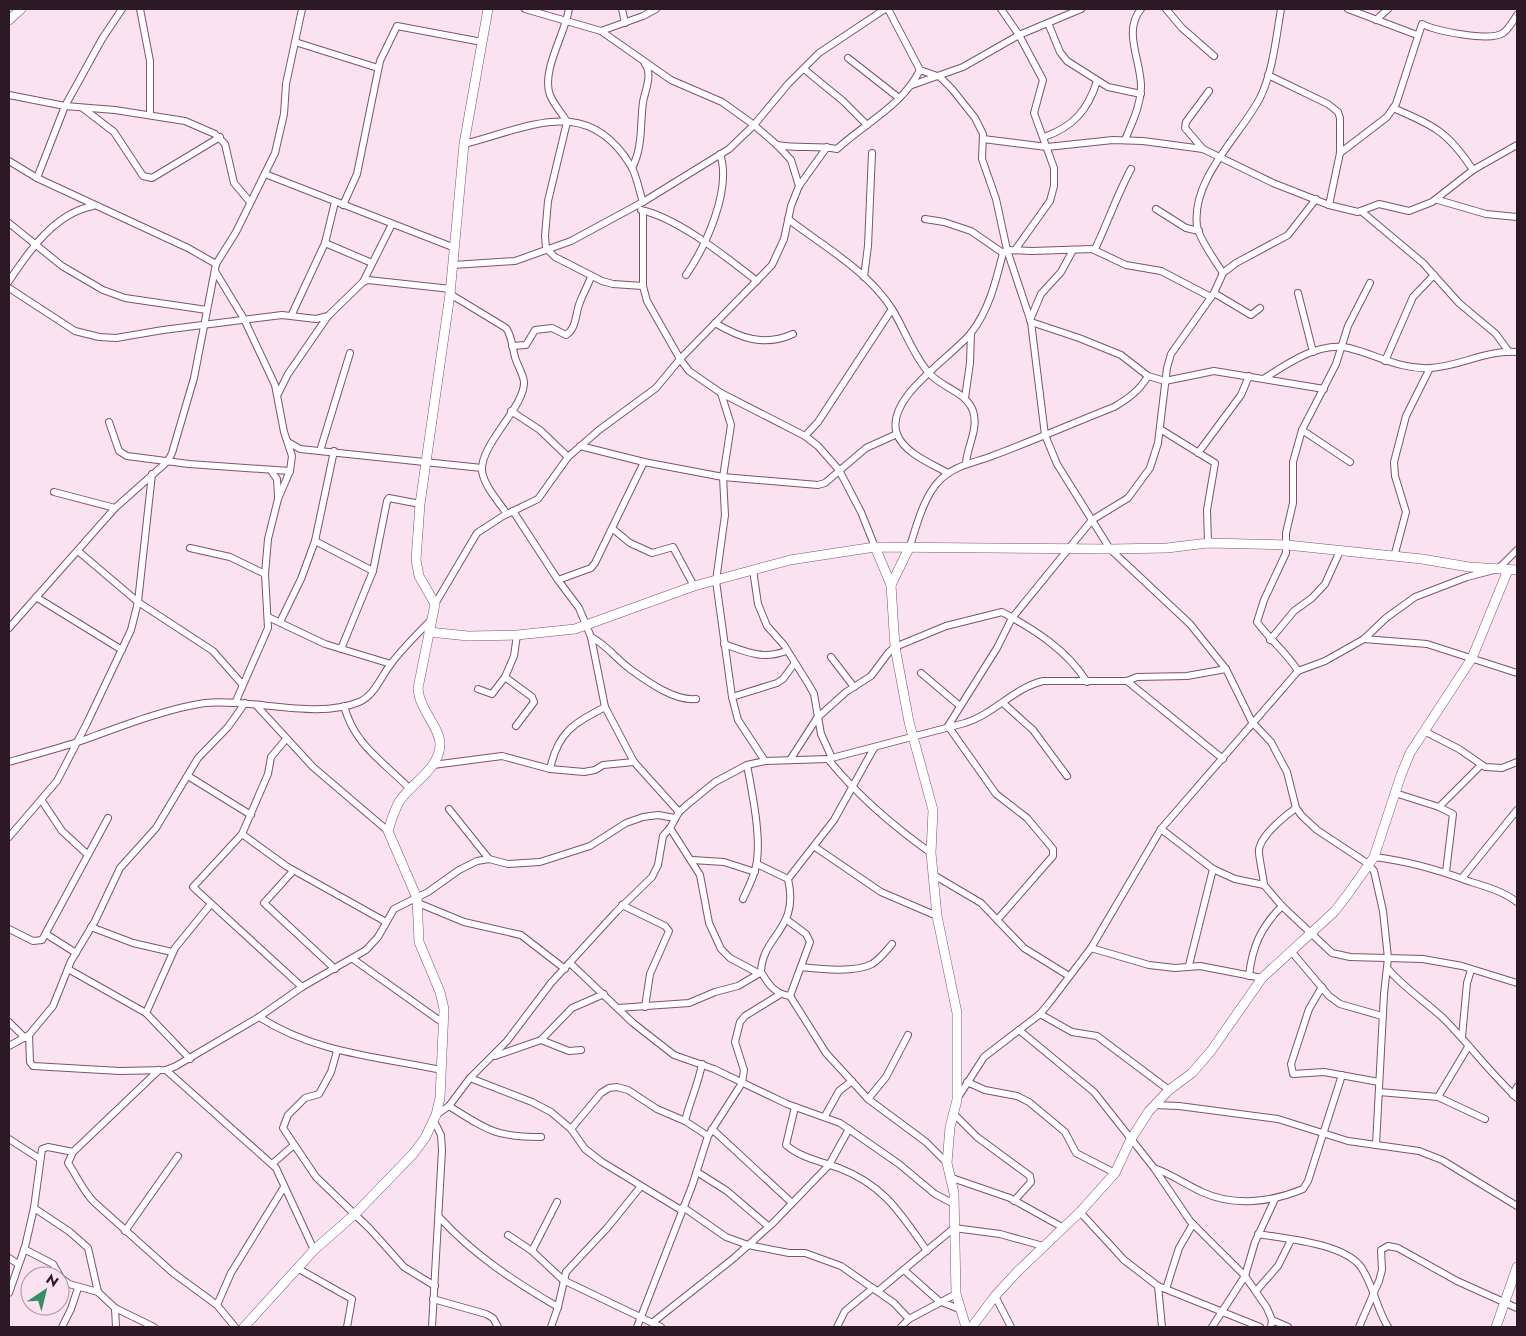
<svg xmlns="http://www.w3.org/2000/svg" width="1526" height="1336" font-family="Jost,sans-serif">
<rect width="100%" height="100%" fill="#fae2f1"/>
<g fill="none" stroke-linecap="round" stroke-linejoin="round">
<g stroke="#805071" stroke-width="8">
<g id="minor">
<polyline points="140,9 150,61 150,115"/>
<polyline points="525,9 601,31 671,80 722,102 754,125 777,145 791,160 799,186"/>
<path d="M569,9C565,34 541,71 550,95C554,105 562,113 567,122L548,201L545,236L546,248L555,257L602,281L613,284L643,286"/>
<polyline points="622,9 625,23"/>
<polyline points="888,9 920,70 940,77 952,89 975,118 983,134 982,159 996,199 1007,250 1031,322 1045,435 1057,464 1110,549 1190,624 1226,669 1252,722 1271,742 1281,761 1287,772 1296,808 1302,816 1317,830 1367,863 1374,871 1383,911 1388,958 1384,994 1376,1145"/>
<polyline points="1001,9 1019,35 1043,80 1034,113 1054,168 1054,186 1050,201 1015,250"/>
<polyline points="1166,9 1182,28 1214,56"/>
<polyline points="1348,9 1417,35"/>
<polyline points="1376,20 1388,9"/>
<polyline points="1048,23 1060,52 1067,61 1108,87 1141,94"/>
<polyline points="601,31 643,16 656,9"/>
<polyline points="295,42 378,68"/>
<polyline points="848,58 899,98"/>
<polyline points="804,69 843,101 867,125"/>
<polyline points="1268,75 1328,104 1338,112 1340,118 1340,153 1329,205"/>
<polyline points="912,85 963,67 1019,35 1081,9"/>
<polyline points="9,95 65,106 115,110 185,121 215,134 225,144 234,183 250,202"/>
<path d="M1393,108C1435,126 1448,132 1473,170"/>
<polyline points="84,109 114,132 143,176 152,178 220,137"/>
<path d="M1044,137C1073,127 1088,110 1097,81"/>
<polyline points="983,139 1047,147 1113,140 1143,141 1203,149 1273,183 1329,205 1358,212 1379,204 1409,211 1432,202 1473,170 1517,145"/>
<path d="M1125,140C1132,122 1140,108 1141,88C1142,62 1122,32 1141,9"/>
<path d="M464,144C528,128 587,93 631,166C637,176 639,191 643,202"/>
<path d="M777,145C798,149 818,145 837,149C865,123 902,106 920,70"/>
<polyline points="1203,149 1185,128 1186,122 1209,91"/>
<path d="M1340,153L1387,117L1396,104L1422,24C1436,31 1490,42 1503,33C1509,29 1513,21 1517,15"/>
<polyline points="9,161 37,178 188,248 216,264"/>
<path d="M632,168C643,147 640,125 643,102C645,91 653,74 645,64"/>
<polyline points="265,174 455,248"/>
<polyline points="37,178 65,106 102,39 122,9"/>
<polyline points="1438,200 1486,214 1517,217"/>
<polyline points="343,205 357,174 380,61 397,26 482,42"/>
<polyline points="1156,209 1186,228 1199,231"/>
<path d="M641,210C678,218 726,257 757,281"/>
<polyline points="643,211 643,286 647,301 680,359 689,371 721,393 805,436 818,446 839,470 861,512 875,547"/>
<polyline points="1361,211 1423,263 1459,303 1496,334 1509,352"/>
<path d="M788,219C823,246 868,271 892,309C905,330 912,353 928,372C941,388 966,391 973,411C979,428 967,447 966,463"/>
<polyline points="925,219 944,222 971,231 1003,253"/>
<polyline points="9,223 62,266 103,290 125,298 207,310"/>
<polyline points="325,243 372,263"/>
<path d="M1095,249C1108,222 1117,195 1131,169"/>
<polyline points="453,265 515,261 571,241 643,202 729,149 754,125 788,84 819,53 885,9"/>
<polyline points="215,271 244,319 275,385 284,432 292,456 290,471 278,499 268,539 265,574 268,628 236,701"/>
<path d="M1223,273C1216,262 1199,239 1197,226C1191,179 1240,136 1260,98C1273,71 1276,38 1281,9"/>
<path d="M686,275C706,246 732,189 720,154"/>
<polyline points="864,277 868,246 872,153"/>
<path d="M9,281C29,251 55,213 93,206"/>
<polyline points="363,282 392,224"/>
<polyline points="9,288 75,331 99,337 116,338 163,330 282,315 316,319 328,316 363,282 368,280 451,289"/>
<polyline points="1214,293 1251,315 1260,308"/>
<polyline points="1298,293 1313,352"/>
<path d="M450,294L506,328C512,336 512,347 515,357C517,365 523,373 524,382C525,407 480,444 482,471C484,486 499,502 507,514"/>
<polyline points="292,314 325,243 335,202"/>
<polyline points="1030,320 1041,294 1061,272 1073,250"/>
<polyline points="1031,322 1079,338 1121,355 1148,376 1165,381 1214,371 1324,389"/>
<path d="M715,323C740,338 764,347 793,334"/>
<path d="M512,346L526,345L535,330L552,328L566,335C577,328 575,314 580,302C583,294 588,285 591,277"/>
<polyline points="1385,361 1413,297 1434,275"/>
<path d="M1265,378C1288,363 1320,341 1349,348C1377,355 1401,370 1431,368C1462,366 1484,350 1517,352"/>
<polyline points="721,393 731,425 723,477 725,515 716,581 732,697 738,720 765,761"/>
<polyline points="278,394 288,374 328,316"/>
<polyline points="965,398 970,363 971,333"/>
<polyline points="511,411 540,430 568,457"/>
<polyline points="109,422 119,451 127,456 189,464 290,471"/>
<polyline points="1160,429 1215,463 1207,510 1208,543"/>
<polyline points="1302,430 1350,462"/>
<polyline points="805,436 818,422 892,309"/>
<polyline points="288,442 300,449 482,468"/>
<polyline points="580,446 644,462 723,477 818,485 825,483 866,448 897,434"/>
<polyline points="320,451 350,353"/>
<polyline points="1198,453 1241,395 1249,376"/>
<polyline points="272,472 277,479 278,496"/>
<path d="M948,473C932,464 904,453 897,434C884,398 952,357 971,333C989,310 996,281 1003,253L1007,250L1032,251L1092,249L1126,265L1161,271L1211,297"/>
<polyline points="54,492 115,508"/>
<polyline points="513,511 558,580 579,608 591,637 605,707 634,762 679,812"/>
<polyline points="613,529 630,543 652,553 673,547 694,586"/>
<polyline points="315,541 373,571"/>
<path d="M910,546C917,524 924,496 940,480C955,465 974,463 992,456C1033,441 1073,423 1114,407C1129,398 1139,391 1148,376"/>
<polyline points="190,548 230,557 265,574"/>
<polyline points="78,551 138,602 213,651 242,684"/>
<polyline points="1394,557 1406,512 1395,476 1394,462 1406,416 1430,368"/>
<polyline points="753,570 758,604 767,626 784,645 809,685 814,694 821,734 832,758"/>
<polyline points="558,580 591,568 595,563 644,462"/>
<polyline points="36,597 122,650"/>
<polyline points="435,604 477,533 503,516 538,499 568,457 599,430 656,388 680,359 772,265 784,239 791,206 799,186 827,147"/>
<polyline points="268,617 325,644 391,664"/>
<polyline points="280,622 301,579 315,541 334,451"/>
<polyline points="9,628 115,508 168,461 172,453 194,378 216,264 236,232 275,153 284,114 286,84 302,9"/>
<path d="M591,637C607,645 616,659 630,669C648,682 674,701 696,699"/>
<polyline points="1364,639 1427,644 1517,673"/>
<polyline points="1270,640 1294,611 1312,598 1325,584 1340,551"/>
<path d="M724,644C746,652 763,660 786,651"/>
<polyline points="341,649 373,571 387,501 389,498 420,504"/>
<polyline points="831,657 854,687"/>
<path d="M1298,671C1287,653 1270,640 1257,622L1264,600L1286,553V533L1293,503V462L1302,430L1336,364L1348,326L1370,283"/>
<polyline points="921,673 960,706"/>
<polyline points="1127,681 1223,759"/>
<polyline points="478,689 492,694 505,677"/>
<polyline points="732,697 777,683 783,679 794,664"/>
<polyline points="1003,703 1033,730 1067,776"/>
<polyline points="256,705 313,767 388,831"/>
<path d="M344,706C355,746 383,761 410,789"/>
<polyline points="516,726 534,702 532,697 505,677 514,656 517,635"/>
<polyline points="1424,731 1459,749 1485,767 1502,768 1517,762"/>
<polyline points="286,739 271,757 268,774 242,834 193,887 302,987"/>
<path d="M874,748L834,820L788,879C800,930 762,935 761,972C769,985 775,994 790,996L826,1053L868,1099L926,1142L947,1163"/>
<path d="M828,759C857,795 893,826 931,853"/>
<path d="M790,760L817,718L846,692L871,676L889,652L895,647L946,626L1002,612C1035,630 1067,650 1087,682"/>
<path d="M9,762C35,754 62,748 89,738C122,726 169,708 205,703C250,698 317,720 359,702C374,696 381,677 390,665C402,649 417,634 431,620"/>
<polyline points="433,765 502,756 550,769 584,772 595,770 603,765 634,762"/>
<path d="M550,769C558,732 573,724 605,707"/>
<polyline points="188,776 251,815"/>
<polyline points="1395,793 1439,807 1453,814 1446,872"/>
<polyline points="42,801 62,831 87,854"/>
<polyline points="1439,807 1481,765"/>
<polyline points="449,809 489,859"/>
<polyline points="1161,829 1213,869 1235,879 1264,885 1282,906 1332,953 1350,957 1423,959 1462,966 1517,983"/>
<polyline points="242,834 286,866 386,922"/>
<polyline points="9,837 57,781 87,723 131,630 138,602 152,474"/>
<polyline points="815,847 881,892 937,916"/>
<path d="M1374,857C1409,861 1439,870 1471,882C1488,887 1504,892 1517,902"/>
<polyline points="692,860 724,862 755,872"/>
<polyline points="757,864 788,879"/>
<polyline points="293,871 264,903 335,969"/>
<polyline points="932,874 981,903 1024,948 1069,976"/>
<polyline points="1462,878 1517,810"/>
<path d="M1264,885C1263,874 1260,864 1259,853C1257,838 1285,816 1296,808"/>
<path d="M743,899C748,888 754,877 756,866C762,839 752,792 747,765"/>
<polyline points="418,903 464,922 521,935 565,969"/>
<polyline points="622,905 665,926 669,931 650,974 645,1007"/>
<polyline points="998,919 1053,856 1053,849 1027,818 996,794 948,726 997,648 1012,618 1092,520 1128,498 1150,468 1158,443 1167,368 1171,354 1214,293 1223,273 1236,263 1288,235 1316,199"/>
<polyline points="787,920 806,934 810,942 790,996"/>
<polyline points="91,927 133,943 172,952"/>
<polyline points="9,929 33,941 42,940 108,818"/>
<polyline points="46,934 76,953"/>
<polyline points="1091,948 1149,965 1175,968 1200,966 1262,978"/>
<polyline points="1291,951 1329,996 1340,1004 1382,1016"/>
<polyline points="353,959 443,1023"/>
<polyline points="570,963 633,1023 674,1055 714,1069 787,1104 840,1123 899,1164 935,1194 954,1204"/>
<polyline points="1189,965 1213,869"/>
<path d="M801,967C820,969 855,973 872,964C880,959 886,951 892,944"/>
<polyline points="68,969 146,1013 190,1059"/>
<path d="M1388,969C1404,988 1425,1001 1443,1018C1469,1044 1490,1073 1517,1098"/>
<path d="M758,973L730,958L721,949L709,923L700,875L670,828L679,812L688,804L715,782L747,765L765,761L828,759L965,723C994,714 1014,688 1043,681H1127L1137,677L1187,676L1226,669"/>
<path d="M1249,976C1252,947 1261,927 1282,906"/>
<polyline points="1322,987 1309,1009 1291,1064 1293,1074 1324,1072 1379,1082"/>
<polyline points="618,1008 689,1003 715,992 738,986 760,973"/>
<polyline points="146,1013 175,948 210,905"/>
<polyline points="1040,1014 1072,1032 1097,1036 1169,1090"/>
<path d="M259,1017C315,1053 378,1057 442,1070"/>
<polyline points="9,1022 25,1038"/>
<polyline points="1019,1030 1094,1092 1154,1168 1190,1221 1245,1276 1267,1308 1272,1320 1271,1327"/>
<polyline points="29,1035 30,1062 33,1066 120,1071 166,1070 176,1066 259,1017 302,987 366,950 378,937 394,909 428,892 459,870 477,861 489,859 508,864 540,862 590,846 626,823 643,817 658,815 675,818"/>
<polyline points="1462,1037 1467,983 1471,970"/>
<polyline points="541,1040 569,1051 581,1050"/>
<polyline points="9,1046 29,1035 53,1006 71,961 95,921 120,868 156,828 198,758 228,727 245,703"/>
<polyline points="337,1051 331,1072 319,1094 305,1098 288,1115 283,1128 316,1177 370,1229 404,1267 435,1286"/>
<polyline points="495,1056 541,1040 572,1008 604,994"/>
<path d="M159,1070L73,1152L68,1163C77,1176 83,1191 94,1202L172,1272L217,1305L235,1327"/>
<polyline points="166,1070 276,1168 314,1250"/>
<polyline points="470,1078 532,1102 551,1112 571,1129 585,1149 602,1162 681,1210"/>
<polyline points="967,1082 985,1090 1017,1096 1029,1102 1065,1132 1076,1153 1115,1173"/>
<polyline points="1379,1092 1438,1097 1485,1119"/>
<polyline points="1513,1095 1517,1087"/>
<polyline points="1438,1097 1468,1047"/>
<polyline points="868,1099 886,1077 908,1035"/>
<polyline points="957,1099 984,1057 1040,1014 1050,1002 1091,948 1161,829 1298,671 1325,661 1364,639 1386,618 1415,597 1467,577 1498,569 1517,550"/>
<polyline points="1155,1105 1179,1106 1278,1119 1348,1141 1419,1151 1442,1160 1517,1206"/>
<path d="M449,1106C487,1130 495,1137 541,1137"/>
<path d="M795,1107L786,1145C801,1158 820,1161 839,1168C884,1185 901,1214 927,1251"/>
<polyline points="953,1113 977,1137 1030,1176 1031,1182 1014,1201"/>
<polyline points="436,1115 449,1106 470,1078 507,1041 551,983 616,912 652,877 658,865 663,836 670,828"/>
<polyline points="825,1116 839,1091 852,1081"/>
<path d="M685,1121C690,1101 698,1085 702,1064"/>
<polyline points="571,1129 601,1093 609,1088 617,1087 628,1090 657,1109 685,1121 708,1136"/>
<polyline points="712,1129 792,1203"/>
<polyline points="9,1139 40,1159"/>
<polyline points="272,1164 294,1145"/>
<path d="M1154,1168C1171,1174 1185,1184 1202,1192C1234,1207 1272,1202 1303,1189L1308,1181L1342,1075"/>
<polyline points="697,1172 727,1191 768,1226"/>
<polyline points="952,1178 1010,1198 1062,1227"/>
<polyline points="683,1207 726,1237 748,1245 789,1253 805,1253 841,1266 894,1303 909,1319"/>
<polyline points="34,1208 70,1232 88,1248 98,1292 115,1308 154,1327"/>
<polyline points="1080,1212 1124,1260 1158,1286 1260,1327"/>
<path d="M440,1218C474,1255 515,1282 558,1307"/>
<polyline points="125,1231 178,1156"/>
<path d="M1258,1234C1286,1239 1343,1243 1361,1267C1374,1286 1376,1308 1388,1327"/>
<polyline points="508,1235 532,1251 563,1280 661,1327"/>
<polyline points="24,1249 53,1264 61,1278 69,1284 98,1292"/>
<polyline points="532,1251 557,1202"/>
<polyline points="9,1258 18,1264"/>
<polyline points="297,1268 352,1299 347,1327"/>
<polyline points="904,1270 939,1301 959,1309"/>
<polyline points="1158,1286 1162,1327"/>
<polyline points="1166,1289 1179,1248 1193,1224"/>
<polyline points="878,1291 954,1228 1000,1234 1043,1246"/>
<polyline points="1256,1291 1278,1266 1291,1240"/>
<polyline points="9,1293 25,1247 34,1208 42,1149 48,1147 73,1152"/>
<polyline points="995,1296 1011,1327"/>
<polyline points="433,1299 486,1314 493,1318 498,1327"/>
<polyline points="217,1305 231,1273 284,1187"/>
<polyline points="115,1308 116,1327"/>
<polyline points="1272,1320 1288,1327"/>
<polyline points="652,1323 734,1258 774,1222 829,1165 849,1129"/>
<polyline points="62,1327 71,1309 78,1288"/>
<polyline points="432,1327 442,1150 441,1135 434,1121"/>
<polyline points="551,1327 558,1307 566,1272 608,1227 641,1186"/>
<polyline points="637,1327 692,1186 708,1136 742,1083 744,1070 735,1042 740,1022 745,1016 779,995"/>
<polyline points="837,1327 845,1311 873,1288"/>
<polyline points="901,1327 909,1319 956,1294"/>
<polyline points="1212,1327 1245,1276 1255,1242 1275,1199"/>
<polyline points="1359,1327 1379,1281 1382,1270 1381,1250 1388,1246 1398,1248 1457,1281 1517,1308"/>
</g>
</g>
<g stroke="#805071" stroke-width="10">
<g id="tertiary">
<polyline points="9,20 21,9"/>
<polyline points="875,547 891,585 895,647 901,679 909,722 933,810 931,853 937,916 957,1013 957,1100 950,1127 947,1163 954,1193 956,1294 966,1327"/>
<polyline points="891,585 910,546"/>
<polyline points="429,632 468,636 517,635 575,629 694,586 753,570 790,560 875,547 1110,549 1167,548 1208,543 1287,545 1422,559 1469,567 1517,570"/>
<path d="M244,1327L314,1250L355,1214L413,1154L425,1138L436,1115L440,1098L444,1009L440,992L419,942L417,898L388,831C391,821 394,811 399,802C411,783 440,769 440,744C440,727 419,710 418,688L435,604L419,576L416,560L420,504L450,294L464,144L488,9"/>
<polyline points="972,1327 995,1296 1018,1271 1080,1212 1115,1173 1131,1139 1149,1111 1169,1090 1192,1073 1211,1051 1262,978 1334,912 1348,894 1374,857 1401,775 1410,753 1472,658 1508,570"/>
<polyline points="1496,1327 1517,1267"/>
</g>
</g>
<use href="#minor" stroke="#fff" stroke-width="6"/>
<use href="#tertiary" stroke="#fff" stroke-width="9"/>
</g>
<rect width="1526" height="1336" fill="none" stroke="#2d1826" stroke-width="20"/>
<g transform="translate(45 1291) rotate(35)"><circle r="24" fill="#fae2f1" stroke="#a891a0"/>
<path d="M0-4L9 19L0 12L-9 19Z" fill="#358f65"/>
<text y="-8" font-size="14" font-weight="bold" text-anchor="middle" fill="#2d1826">N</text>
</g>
</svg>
